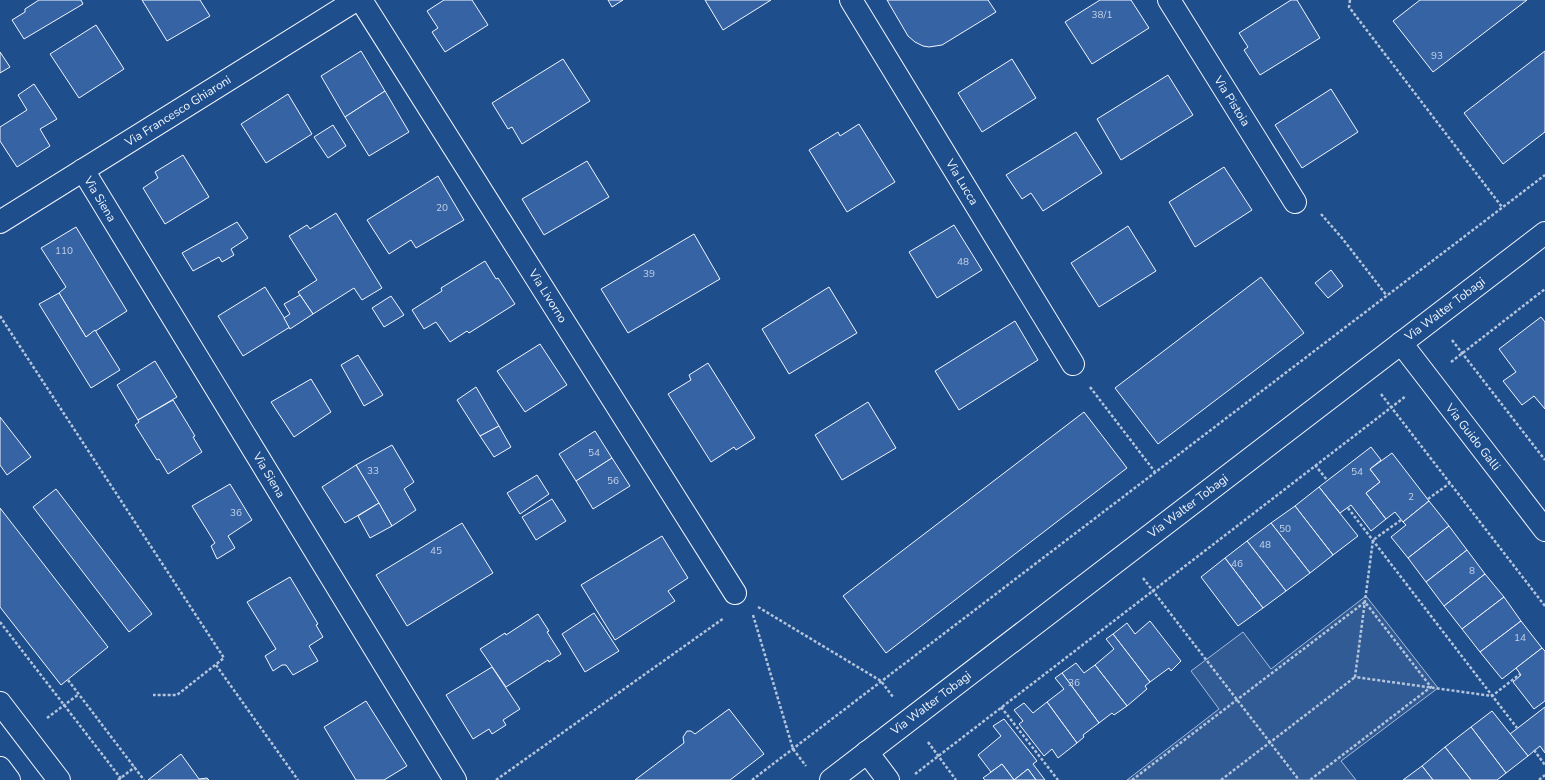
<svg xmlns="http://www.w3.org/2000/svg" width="1545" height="780" font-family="'Nunito Sans',sans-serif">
<rect width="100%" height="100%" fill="#1f4e8c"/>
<polygon fill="#305b95" stroke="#a8bbd7" points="1366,596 1438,688 1341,761 1356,780 1127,780 1219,709 1191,671 1243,632 1271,669"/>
<g fill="#3563a3" stroke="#f2f6ff">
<polygon points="39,0 81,0 83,4 24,39 12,20 25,12 25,9"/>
<polygon points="142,0 200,0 210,16 167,41"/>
<polygon points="444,0 472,0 488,25 445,52 432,32 438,28 427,11"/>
<polygon points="608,0 623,0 612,7"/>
<polygon points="705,0 771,0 723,30"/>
<polygon points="887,0 988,0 996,12 942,45 929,47 923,46 915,42 908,36"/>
<polygon points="1100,0 1131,0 1149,28 1092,64 1065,22"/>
<polygon points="1291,0 1297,0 1320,38 1260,75 1244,50 1248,47 1239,33"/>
<polygon points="1420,0 1527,0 1433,72 1393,21"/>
<polygon points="96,25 124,69 79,98 50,54"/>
<polygon points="361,51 385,91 345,117 321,76"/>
<polygon points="1545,51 1545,132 1503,164 1464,113"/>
<polygon points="0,52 10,67 0,73"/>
<polygon points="563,59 590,101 522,144 512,127 508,129 492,103"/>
<polygon points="1012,59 1036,98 982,132 958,93"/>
<polygon points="1168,75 1193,115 1121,160 1097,119"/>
<polygon points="34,84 57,119 40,129 50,146 17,167 0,141 0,127 27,110 18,95"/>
<polygon points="1331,89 1358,132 1302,168 1275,125"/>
<polygon points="385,91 409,132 369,156 345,117"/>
<polygon points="288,94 312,134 266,163 241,124"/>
<polygon points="859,124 895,182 847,212 809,150 838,132 840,136"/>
<polygon points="333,125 346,146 328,158 314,137"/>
<polygon points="1076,132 1102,173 1043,211 1031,193 1022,199 1006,175"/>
<polygon points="183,155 209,197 165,224 143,188 158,178 155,172"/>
<polygon points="587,161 609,197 544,235 522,199"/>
<polygon points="1224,167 1252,210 1195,247 1169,202"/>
<polygon points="438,176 464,220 416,248 411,240 389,254 367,220"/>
<polygon points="336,213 382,288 362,300 354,288 313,314 298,292 317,280 289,236 307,225 310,229"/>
<polygon points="237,222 248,238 231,249 234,255 222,262 219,257 193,271 182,253"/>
<polygon points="954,225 982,270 937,298 909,252"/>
<polygon points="1128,226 1156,271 1099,307 1071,263"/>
<polygon points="76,227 127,311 86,337 59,293 66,287 41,248"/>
<polygon points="694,234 720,279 628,333 601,289"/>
<polygon points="485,261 496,279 498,278 515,304 469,333 467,331 450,342 436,322 424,329 412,310 442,291 441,288"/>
<polygon points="1331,270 1343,286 1328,298 1315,283"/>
<polygon points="1261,277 1304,333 1158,444 1115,388"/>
<polygon points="265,287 290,327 243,356 218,316"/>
<polygon points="829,287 857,333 789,374 762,329"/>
<polygon points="59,293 86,337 95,330 120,370 91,388 39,304"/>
<polygon points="300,295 313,314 290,329 284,318 290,314 284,304"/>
<polygon points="391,296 404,315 384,327 372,308"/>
<polygon points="1541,317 1545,322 1545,409 1534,396 1522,405 1503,381 1516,372 1499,349"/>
<polygon points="1015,321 1038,360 959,410 935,371"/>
<polygon points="540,344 567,385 525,412 497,371"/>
<polygon points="358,355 383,395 364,406 341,365"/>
<polygon points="155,361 177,397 138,420 117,385"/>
<polygon points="708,363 755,438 736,450 734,447 711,462 668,394 691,380 689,375"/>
<polygon points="311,379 331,412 294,437 271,402"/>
<polygon points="476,387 499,426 480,436 457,400"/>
<polygon points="173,400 195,436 193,437 202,452 168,474 159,459 157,460 135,425 139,422 138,420"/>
<polygon points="868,402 896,448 842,480 815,435"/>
<polygon points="1084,412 1127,468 886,653 843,596"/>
<polygon points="0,417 31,457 7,475 0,465"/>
<polygon points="499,426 511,447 494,457 480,436"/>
<polygon points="595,431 612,458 576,481 559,454"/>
<polygon points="392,445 414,482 404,489 416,510 392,526 356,465"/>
<polygon points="1371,447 1381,460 1370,469 1380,482 1366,493 1386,519 1371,531 1351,505 1340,513 1319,487"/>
<polygon points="1392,453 1429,501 1403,522 1395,512 1386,519 1366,493 1380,482 1370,469"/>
<polygon points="612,458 630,486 593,509 576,481"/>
<polygon points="356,465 379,503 345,523 322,487"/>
<polygon points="537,475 549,494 520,514 507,493"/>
<polygon points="230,484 252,520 228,536 235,548 217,559 211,546 215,543 192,506"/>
<polygon points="1319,487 1358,536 1333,555 1295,506"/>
<polygon points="56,489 152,614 129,632 33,507"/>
<polygon points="552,499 566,521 536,540 522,517"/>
<polygon points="1429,501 1449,526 1408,558 1391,537 1406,525 1403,522"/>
<polygon points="379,503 392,526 370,538 358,516"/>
<polygon points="1295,506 1333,555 1310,573 1271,523"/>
<polygon points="0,508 108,647 61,685 0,607"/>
<polygon points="462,523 493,573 407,626 376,575"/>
<polygon points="1271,523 1310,573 1286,591 1247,541"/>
<polygon points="1449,526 1467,550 1426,582 1408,558"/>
<polygon points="662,536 688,578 668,591 675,601 615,640 581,585"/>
<polygon points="1247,541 1286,591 1263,608 1225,558"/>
<polygon points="1467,550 1485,574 1444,606 1426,582"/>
<polygon points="1225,558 1263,608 1238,626 1201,577"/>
<polygon points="1485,574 1504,597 1462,629 1444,606"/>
<polygon points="290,577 318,624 316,625 323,637 309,646 318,661 293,675 286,665 282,665 273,671 265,656 276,649 247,602"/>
<polygon points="1504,597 1521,621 1480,652 1462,629"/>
<polygon points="594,613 619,651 585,672 562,634"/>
<polygon points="538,614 549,631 547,632 561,654 549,662 548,660 506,687 480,649 505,633 506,635"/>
<polygon points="1150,621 1181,661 1171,671 1169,668 1150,682 1113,634 1127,623 1135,634"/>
<polygon points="1521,621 1542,648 1502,679 1480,652"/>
<polygon points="1113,634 1150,682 1145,686 1147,689 1127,706 1095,665 1114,649 1106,639"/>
<polygon points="1542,648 1545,651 1545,701 1534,709 1513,682 1521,675 1516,668"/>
<polygon points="1076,663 1084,673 1095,665 1127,706 1114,715 1112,713 1099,723 1062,673"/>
<polygon points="492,667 520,709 503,720 506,725 492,734 489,729 473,739 446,695"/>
<polygon points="1062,673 1099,723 1083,735 1084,737 1077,743 1047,702 1064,689 1055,678"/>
<polygon points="366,701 407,766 384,780 356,780 324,727"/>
<polygon points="1047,702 1077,743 1058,758 1052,749 1044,756 1019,724 1023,721 1014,710 1024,703 1033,713"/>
<polygon points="1545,707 1545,753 1540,746 1528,756 1510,734"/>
<polygon points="729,709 764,754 730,780 635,780 684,743 683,737 687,731 691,731 695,734"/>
<polygon points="1492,711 1528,756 1506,773 1471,727"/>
<polygon points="1004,719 1037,761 1033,764 1045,780 1036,780 1028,769 1014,780 1002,764 991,772 978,755 1001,736 993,726"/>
<polygon points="1471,727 1506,773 1497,780 1471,780 1445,747"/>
<polygon points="1445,747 1471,780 1433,780 1422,766"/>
<polygon points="181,754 199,779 207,778 209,780 148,780"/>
<polygon points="1002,764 1014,780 1028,769 1036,780 985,780 983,778"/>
<polygon points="1422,766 1433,780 1403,780"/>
</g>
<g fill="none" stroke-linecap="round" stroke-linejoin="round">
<g stroke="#f2f6ff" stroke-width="24">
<g id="street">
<polyline points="361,0 735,593"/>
<polyline points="851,0 1073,364"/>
<polyline points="1169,0 1295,202"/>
<polyline points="83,170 455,780"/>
<polyline points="0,222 356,0"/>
<polyline points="1401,343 1545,530"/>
<polyline points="0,703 59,780"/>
<polyline points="867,752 888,780"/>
<polyline points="0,768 9,780"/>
<polyline points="831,780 1545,233"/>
</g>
</g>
<g stroke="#b3c4dc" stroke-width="2.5" stroke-dasharray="3 2" stroke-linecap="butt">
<polyline points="1350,0 1349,7 1502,207"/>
<polyline points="1321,214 1342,238 1387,296"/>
<polyline points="0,316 224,658 177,695 153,695"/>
<polyline points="1452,340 1545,460"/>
<polyline points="1451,362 1545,289"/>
<polyline points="1090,387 1155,472"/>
<polyline points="1381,394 1545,606"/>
<polyline points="1315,465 1327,480"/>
<polyline points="1428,499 1450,483"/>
<polyline points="1348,508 1517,728"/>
<polyline points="1401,520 1373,540 1355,677 1492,696 1520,674"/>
<polyline points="1143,578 1299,780"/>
<polyline points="758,607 881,681 893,697"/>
<polyline points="753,615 793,749 806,766"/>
<polyline points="0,622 122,780"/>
<polyline points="216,665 298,780"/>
<polyline points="68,680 144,780"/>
<polyline points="1001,707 1058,780"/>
<polyline points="47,718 79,694"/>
<polyline points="928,742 956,780"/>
<polyline points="1534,750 1545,765"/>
<polyline points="915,774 1406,396"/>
<polyline points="118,780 135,767"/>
<polyline points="496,780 724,618"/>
<polyline points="752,780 1545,175"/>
<polyline points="1132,780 1365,602 1431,687 1310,780"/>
<polyline points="1221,780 1355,677"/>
<polyline points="1539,780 1545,775"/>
</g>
<use href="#street" stroke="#1f4e8c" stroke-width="22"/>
</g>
<g text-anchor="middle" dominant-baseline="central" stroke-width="3" stroke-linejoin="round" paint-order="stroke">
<g font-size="10" fill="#c3d1e8">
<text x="1102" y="15">38/1</text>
<text x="1437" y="56">93</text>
<text x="442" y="208">20</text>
<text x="64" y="251">110</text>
<text x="963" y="262">48</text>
<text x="649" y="274">39</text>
<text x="594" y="453">54</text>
<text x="373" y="471">33</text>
<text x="1357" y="472">54</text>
<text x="613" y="481">56</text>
<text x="1411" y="497">2</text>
<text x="236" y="513">36</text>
<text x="1285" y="529">50</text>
<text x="1265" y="545">48</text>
<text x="436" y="551">45</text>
<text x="1237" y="564">46</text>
<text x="1472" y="571">8</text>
<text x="1520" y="638">14</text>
<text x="1074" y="683">36</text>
</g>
<g font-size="12" fill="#f2f6ff" stroke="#1f4e8c">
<text transform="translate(1232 101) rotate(58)">Via Pistoia</text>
<text transform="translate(178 111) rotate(-32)">Via Francesco Ghiaroni</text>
<text transform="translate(962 182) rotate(59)">Via Lucca</text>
<text transform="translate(100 199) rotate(59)">Via Siena</text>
<text transform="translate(548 296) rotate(58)">Via Livorno</text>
<text transform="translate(1445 309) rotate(-37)">Via Walter Tobagi</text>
<text transform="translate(1473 437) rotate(52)">Via Guido Galli</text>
<text transform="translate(269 475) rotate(59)">Via Siena</text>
<text transform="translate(1188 506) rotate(-37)">Via Walter Tobagi</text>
<text transform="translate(931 703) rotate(-37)">Via Walter Tobagi</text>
</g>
</g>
</svg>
